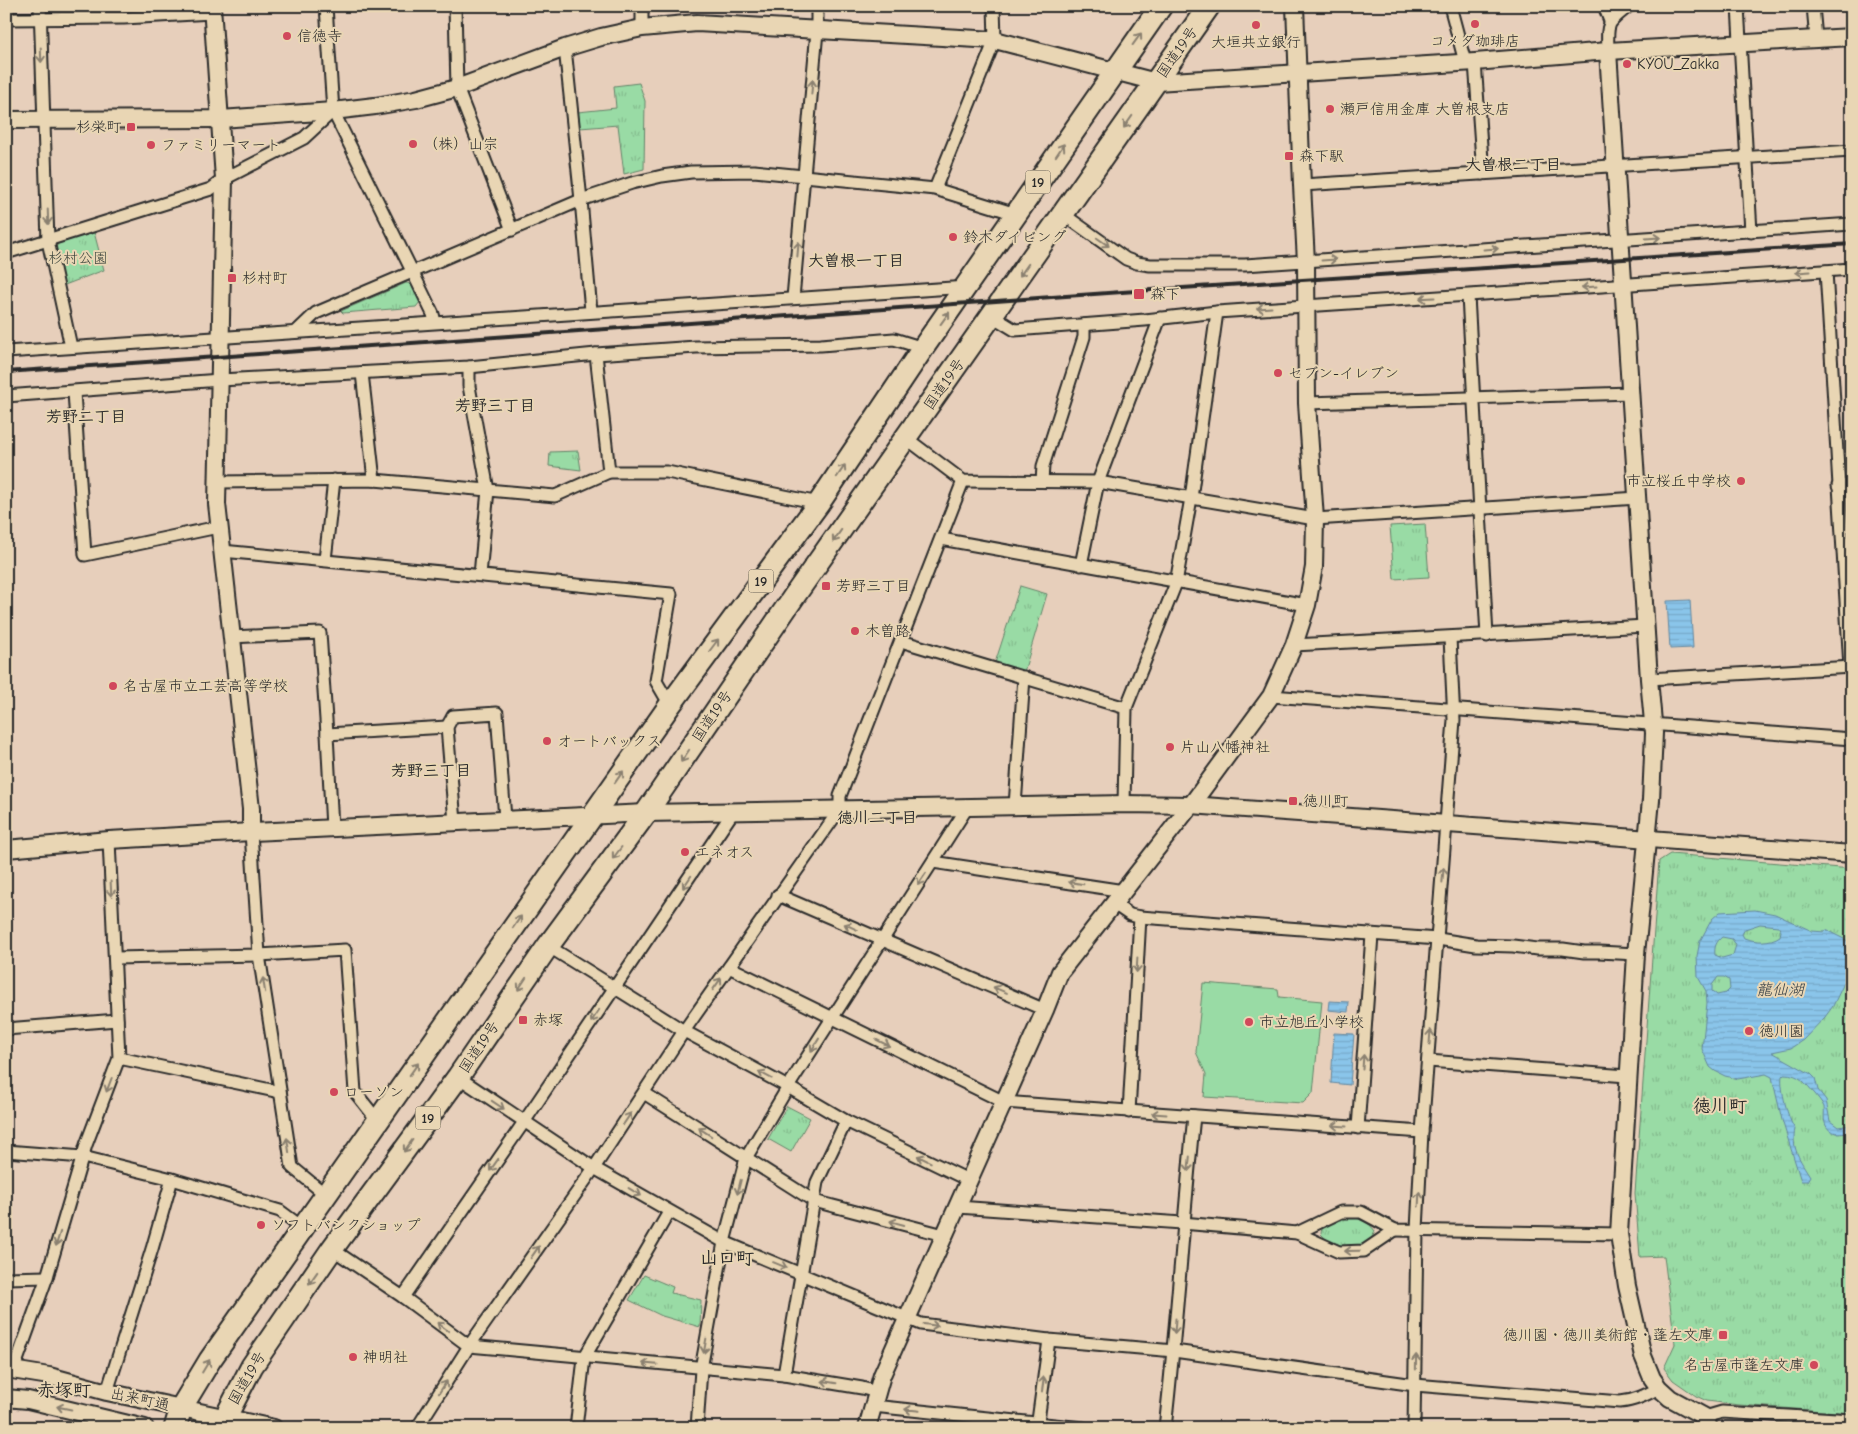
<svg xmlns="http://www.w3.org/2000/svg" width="1858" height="1434" font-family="'Comic Neue','Klee One',sans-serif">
<defs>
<pattern id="park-tufts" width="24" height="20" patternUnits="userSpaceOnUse" patternTransform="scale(1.25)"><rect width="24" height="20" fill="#99dba5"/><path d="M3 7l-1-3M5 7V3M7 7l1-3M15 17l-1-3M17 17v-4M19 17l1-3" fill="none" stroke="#84bc8e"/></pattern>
<pattern id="water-rules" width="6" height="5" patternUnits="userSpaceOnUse" patternTransform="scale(1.25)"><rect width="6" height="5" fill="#8ac5ea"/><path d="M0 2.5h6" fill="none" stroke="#77a9c9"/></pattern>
</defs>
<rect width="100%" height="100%" fill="#e7cfbb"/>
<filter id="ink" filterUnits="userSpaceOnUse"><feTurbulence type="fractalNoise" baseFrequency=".02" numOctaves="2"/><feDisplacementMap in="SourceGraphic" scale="10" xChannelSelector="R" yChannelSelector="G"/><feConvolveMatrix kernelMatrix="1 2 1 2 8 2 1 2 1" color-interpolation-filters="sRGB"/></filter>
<g filter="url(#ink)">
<polygon fill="#99dba5" stroke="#628368" points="1203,983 1278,989 1279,997 1322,1001 1313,1093 1303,1103 1204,1097 1206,1074 1196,1052"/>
<g fill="url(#park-tufts)" stroke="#628368">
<polygon points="639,83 645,101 644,169 624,174 618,125 580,128 578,112 616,108 614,86"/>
<polygon points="94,232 104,270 62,286 54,250 58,244"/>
<polygon points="406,283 412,284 420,302 416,307 343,313 341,311"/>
<polygon points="578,451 581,470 549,466 550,452"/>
<polygon points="1425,524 1429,577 1394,579 1390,526"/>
<polygon points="1020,586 1047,594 1024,672 995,663"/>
<polygon points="1670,854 1852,869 1852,1413 1739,1405 1707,1401 1696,1396 1673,1380 1664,1368 1675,1344 1664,1256 1640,1257 1635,1193 1659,861"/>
<polygon points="787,1106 810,1118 791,1152 768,1139"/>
<path d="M1348,1217C1359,1218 1368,1221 1375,1231C1370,1247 1349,1249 1334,1244C1329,1242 1325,1238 1321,1234C1321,1222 1338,1218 1348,1217Z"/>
<polygon points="644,1275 673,1287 671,1293 701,1300 700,1327 662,1316 629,1300"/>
</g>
<g fill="url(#water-rules)" stroke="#64879e" fill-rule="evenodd">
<polygon points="1690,600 1693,648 1670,649 1667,601"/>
<path d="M1755,910L1775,914L1812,931L1825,932L1826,930L1852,943V966L1848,974L1852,975V989L1847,991L1850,985L1844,983L1833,1006L1825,1017L1803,1040L1791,1048L1772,1052L1811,1074L1815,1078L1818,1090L1826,1100L1830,1121L1838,1127L1852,1125V1131C1842,1133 1829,1136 1825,1123C1823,1118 1825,1113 1824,1107C1822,1102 1818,1098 1815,1094C1805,1083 1800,1074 1784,1074L1782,1076C1780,1088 1788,1120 1795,1129C1791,1148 1800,1160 1810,1176L1807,1181H1801L1782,1120L1772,1077L1766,1074L1738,1079L1725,1076L1715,1071L1710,1067L1702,1049L1707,1003L1706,991L1698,977L1697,956L1700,941L1712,919L1720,912ZM1760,924L1778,926L1781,931L1780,936C1770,943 1755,942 1744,938L1742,934L1745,929ZM1722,937L1732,939L1736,945L1733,955L1722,958L1715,955C1714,947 1716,942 1722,937ZM1718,977H1724L1729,980L1730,989L1726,993L1717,995L1712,991V985Z"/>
<polygon points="1329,1001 1349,1002 1348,1012 1328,1010"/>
<polygon points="1334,1033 1354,1034 1350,1085 1331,1083"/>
</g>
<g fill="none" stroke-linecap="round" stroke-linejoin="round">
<g stroke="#2b2b2b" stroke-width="15">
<g id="street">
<polyline points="40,6 48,241 71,347"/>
<polyline points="326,6 333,111 413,273 433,314 435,322"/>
<polyline points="455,6 457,88 512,230"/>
<polyline points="1450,6 1465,62"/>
<polyline points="1604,6 1610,21"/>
<polyline points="1738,6 1751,232"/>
<polyline points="1813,6 1816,39"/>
<polyline points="6,19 124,18 212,13"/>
<polyline points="642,28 642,6"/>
<polyline points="565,48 581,200 591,311"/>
<path d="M1608,51C1607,23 1606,24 1629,6"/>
<polyline points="1475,62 1483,174"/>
<polyline points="1302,185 1852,151"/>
<polyline points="935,189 995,40 994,6"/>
<polyline points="1063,214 1126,259 1137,263 1150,265 1245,265 1852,224"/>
<polyline points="6,253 211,189 224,179 304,138 333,111"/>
<polyline points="1826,271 1850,667"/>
<polyline points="1468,296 1487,636"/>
<polyline points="793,298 817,31 817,6"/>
<polyline points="992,316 1015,330 1145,320 1217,312 1852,269"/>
<polyline points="296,332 316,313 581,200 632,183 662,176 691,172 754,171 935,189 1016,214"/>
<polyline points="6,352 967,287"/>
<polyline points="596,354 609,472"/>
<polyline points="469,367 469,386 488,490 480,575"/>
<polyline points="362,373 374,480"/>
<polyline points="74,392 85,555 218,527"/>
<polyline points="6,396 220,380 469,367 596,354 696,347 821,345 894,339 923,348"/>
<polyline points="1307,403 1631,393"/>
<polyline points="906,438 963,481 1098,482 1315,519 1638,498"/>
<polyline points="1042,481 1043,466 1084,337 1084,325"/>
<polyline points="217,482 374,480 555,496 609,472 667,472 819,503"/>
<polyline points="1838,486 1852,485"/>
<polyline points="941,539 1307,605"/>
<polyline points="222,551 671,594 656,681 670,705"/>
<polyline points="325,560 334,480"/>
<polyline points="1081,565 1098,482 1160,318"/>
<polyline points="231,637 320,633 327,734"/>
<polyline points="901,641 1126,708"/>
<polyline points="1294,645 1646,626"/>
<polyline points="1649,679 1852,667"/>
<polyline points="1271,696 1852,739"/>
<polyline points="1124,804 1126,708 1176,583 1191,498 1217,312"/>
<polyline points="1015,806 1024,677"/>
<polyline points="455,822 447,727 453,716 497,713 505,819"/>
<polyline points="332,828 327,734 447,727"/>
<polyline points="251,832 259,955 292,1167 326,1195"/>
<polyline points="933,862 1124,891"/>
<polyline points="778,895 1045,1010"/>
<polyline points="1114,904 1130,915 1140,917 1438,939 1476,945 1513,946 1537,949 1563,949 1584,952 1599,952 1636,954"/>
<polyline points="548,946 684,1031 788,1087 846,1121 968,1180"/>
<polyline points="115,958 259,955 345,950 355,1092 378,1121"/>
<polyline points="729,967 1004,1102 1422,1132"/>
<polyline points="6,1029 117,1020"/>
<polyline points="119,1058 280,1092"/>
<polyline points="1428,1061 1627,1076"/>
<path d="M458,1077L594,1168L724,1242L921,1324L1049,1340L1174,1351L1415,1385L1620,1402C1634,1401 1646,1395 1659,1388"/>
<polyline points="644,1093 814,1201 944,1235"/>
<polyline points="1129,1112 1140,917"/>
<polyline points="1358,1128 1372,935"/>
<polyline points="6,1151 83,1157 172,1179 280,1211 303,1228"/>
<polyline points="958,1207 1182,1223 1297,1233 1339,1252 1364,1251 1395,1230"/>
<polyline points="1297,1233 1341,1212 1361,1212 1395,1230 1619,1234"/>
<polyline points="332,1249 403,1297 469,1346 784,1375 862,1388 877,1392"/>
<polyline points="6,1278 47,1277"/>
<polyline points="403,1297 524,1122 733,812"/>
<polyline points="14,1369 47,1277 86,1145 119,1058 109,840"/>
<polyline points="784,1375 817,1182 846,1121"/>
<polyline points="107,1392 152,1249 172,1179"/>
<polyline points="873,1406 1083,1428"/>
<polyline points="1705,1417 1722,1412 1852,1420"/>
<polyline points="90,1428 95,1415"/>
<polyline points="417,1428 469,1346 594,1168 684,1031 840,809 840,796 963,481"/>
<polyline points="576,1428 584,1358 669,1212"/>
<polyline points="697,1428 701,1369 724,1242 746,1158 788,1087 967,808"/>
<polyline points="1037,1428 1049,1340"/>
<path d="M1165,1428C1177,1324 1183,1220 1194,1116"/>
<polyline points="1414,1428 1417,1230 1422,1132 1454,720 1450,638"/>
</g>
</g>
<g stroke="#2b2b2b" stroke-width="20">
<g id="secondary">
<polyline points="212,6 224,179 217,504 251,809 251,832"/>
<polyline points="1608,51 1649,679 1654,733 1651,800 1636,954 1619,1234 1627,1286 1643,1356 1652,1378 1659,1388 1670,1398 1705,1417 1709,1428"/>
<polyline points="6,120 221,119 333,111 375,106 416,99 457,88 565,48 601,37 642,28 697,23 995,40 1156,82 1475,62 1608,51 1852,37"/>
<polyline points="6,849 109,840 233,833 646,813 1124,804 1191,805 1852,854"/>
<polyline points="6,1369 49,1376 107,1392 274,1428"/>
<polyline points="6,1398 28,1400 145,1428"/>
<polyline points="867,1428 882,1375 1045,1010 1060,972 1191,805 1271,696 1294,645 1307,605 1314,567 1315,519 1307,403 1306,262 1302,185 1295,6"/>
</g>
</g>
<g stroke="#2b2b2b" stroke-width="25">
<g id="highway">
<polyline points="175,1428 181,1408 210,1360 670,705 819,503 923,348 1161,6"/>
<polyline points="220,1428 252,1366 332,1249 458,1077 548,946 646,813 795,595 1209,6"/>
</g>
</g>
<use href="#street" stroke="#e9d6b4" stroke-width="11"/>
<use href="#secondary" stroke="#e9d6b4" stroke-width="16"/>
<use href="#highway" stroke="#e9d6b4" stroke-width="21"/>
<polyline stroke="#2b2b2b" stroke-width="4" points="6,372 1136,291 1852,244"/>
</g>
<defs><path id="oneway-shaft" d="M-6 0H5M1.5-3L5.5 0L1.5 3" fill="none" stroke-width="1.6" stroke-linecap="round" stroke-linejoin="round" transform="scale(1.25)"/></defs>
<g stroke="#8a8070">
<use href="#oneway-shaft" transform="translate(1137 39) rotate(-54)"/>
<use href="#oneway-shaft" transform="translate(41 55) rotate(88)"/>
<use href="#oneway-shaft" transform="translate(812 87) rotate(-85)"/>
<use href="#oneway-shaft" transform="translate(1128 122) rotate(125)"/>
<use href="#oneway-shaft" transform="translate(1060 150) rotate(-56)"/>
<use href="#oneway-shaft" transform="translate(48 217) rotate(88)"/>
<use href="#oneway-shaft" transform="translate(1653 238) rotate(-4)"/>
<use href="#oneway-shaft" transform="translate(1103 242) rotate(35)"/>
<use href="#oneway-shaft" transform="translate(798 249) rotate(-85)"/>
<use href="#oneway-shaft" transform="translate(1491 249) rotate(-4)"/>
<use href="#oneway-shaft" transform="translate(1329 260) rotate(-4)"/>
<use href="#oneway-shaft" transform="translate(1024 270) rotate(125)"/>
<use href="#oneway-shaft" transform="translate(1803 272) rotate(176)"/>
<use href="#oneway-shaft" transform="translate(1589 287) rotate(176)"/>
<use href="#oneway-shaft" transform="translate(1427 298) rotate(177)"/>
<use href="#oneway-shaft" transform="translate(1264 308) rotate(176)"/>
<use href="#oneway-shaft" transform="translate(945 318) rotate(-54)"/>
<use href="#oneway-shaft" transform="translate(841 471) rotate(-56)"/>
<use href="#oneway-shaft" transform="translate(837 536) rotate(125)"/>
<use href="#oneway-shaft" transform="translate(714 645) rotate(-53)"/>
<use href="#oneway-shaft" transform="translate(685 756) rotate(124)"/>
<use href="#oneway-shaft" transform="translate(619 777) rotate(-55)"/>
<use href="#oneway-shaft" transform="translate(617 853) rotate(127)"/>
<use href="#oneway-shaft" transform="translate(1443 875) rotate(-85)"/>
<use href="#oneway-shaft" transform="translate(922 879) rotate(124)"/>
<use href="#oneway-shaft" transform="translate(687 882) rotate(124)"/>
<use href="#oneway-shaft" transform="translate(1076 883) rotate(-171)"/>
<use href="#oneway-shaft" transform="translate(111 889) rotate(87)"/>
<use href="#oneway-shaft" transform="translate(517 922) rotate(-55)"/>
<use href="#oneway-shaft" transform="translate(851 927) rotate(-156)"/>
<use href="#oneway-shaft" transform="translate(1137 965) rotate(93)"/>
<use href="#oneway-shaft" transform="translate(522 984) rotate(124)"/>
<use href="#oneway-shaft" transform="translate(717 984) rotate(-55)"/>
<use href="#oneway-shaft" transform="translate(264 985) rotate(-99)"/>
<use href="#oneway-shaft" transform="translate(1000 990) rotate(-157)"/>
<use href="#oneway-shaft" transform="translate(595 1016) rotate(124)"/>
<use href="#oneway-shaft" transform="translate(1430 1037) rotate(-86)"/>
<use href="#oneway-shaft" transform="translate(883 1043) rotate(26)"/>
<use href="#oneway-shaft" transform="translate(815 1045) rotate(122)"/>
<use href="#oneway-shaft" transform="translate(1363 1062) rotate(-86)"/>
<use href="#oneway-shaft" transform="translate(414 1069) rotate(-55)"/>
<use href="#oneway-shaft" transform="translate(765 1075) rotate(-152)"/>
<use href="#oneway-shaft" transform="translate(109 1085) rotate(111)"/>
<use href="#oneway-shaft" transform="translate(498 1105) rotate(34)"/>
<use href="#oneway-shaft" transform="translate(1159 1114) rotate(-176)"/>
<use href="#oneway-shaft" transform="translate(627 1119) rotate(-56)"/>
<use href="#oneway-shaft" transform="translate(1339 1126) rotate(-176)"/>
<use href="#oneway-shaft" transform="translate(705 1132) rotate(-147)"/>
<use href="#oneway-shaft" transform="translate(288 1145) rotate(-99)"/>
<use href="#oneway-shaft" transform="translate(408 1146) rotate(126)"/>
<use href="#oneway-shaft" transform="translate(924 1159) rotate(-154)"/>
<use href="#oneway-shaft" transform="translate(1189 1164) rotate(96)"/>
<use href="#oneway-shaft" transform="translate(494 1165) rotate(125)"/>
<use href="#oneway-shaft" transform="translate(739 1187) rotate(104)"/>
<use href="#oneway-shaft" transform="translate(635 1192) rotate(31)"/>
<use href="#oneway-shaft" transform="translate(1419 1199) rotate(-87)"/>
<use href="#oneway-shaft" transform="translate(897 1223) rotate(-165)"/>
<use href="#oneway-shaft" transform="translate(58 1239) rotate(107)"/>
<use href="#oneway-shaft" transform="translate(1352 1251) rotate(179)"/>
<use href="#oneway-shaft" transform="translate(535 1252) rotate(-55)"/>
<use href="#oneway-shaft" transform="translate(780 1265) rotate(22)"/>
<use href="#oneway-shaft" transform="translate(313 1278) rotate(125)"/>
<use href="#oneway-shaft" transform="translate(931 1325) rotate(7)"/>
<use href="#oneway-shaft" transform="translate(1175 1326) rotate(94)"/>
<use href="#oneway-shaft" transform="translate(443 1327) rotate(-143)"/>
<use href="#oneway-shaft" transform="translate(705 1346) rotate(100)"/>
<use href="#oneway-shaft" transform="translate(1416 1362) rotate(-89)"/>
<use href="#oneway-shaft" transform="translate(650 1364) rotate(-175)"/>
<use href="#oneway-shaft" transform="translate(206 1366) rotate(-59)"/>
<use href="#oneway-shaft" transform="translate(829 1382) rotate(-171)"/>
<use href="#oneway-shaft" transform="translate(1043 1384) rotate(-82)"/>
<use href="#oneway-shaft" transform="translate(443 1387) rotate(-57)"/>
<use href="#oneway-shaft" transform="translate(64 1408) rotate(-168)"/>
<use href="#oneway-shaft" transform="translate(912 1410) rotate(-174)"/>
</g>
</g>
<g fill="#d1495b" stroke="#e9d6b4" stroke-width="2">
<circle cx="1475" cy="24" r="5"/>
<circle cx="1256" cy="25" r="5"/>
<circle cx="287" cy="36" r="5"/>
<circle cx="1627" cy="64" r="5"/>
<circle cx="1330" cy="109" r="5"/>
<rect x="126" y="122" width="10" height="10" rx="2.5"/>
<circle cx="413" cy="144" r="5"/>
<circle cx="151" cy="145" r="5"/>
<rect x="1284" y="151" width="10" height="10" rx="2.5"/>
<circle cx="953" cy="237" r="5"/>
<rect x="227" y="273" width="10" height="10" rx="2.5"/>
<rect x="1133" y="288" width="12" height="12" rx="2.5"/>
<circle cx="1278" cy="373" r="5"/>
<circle cx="1741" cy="481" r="5"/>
<rect x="821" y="581" width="10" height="10" rx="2.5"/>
<circle cx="855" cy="631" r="5"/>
<circle cx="113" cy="686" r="5"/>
<circle cx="547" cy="741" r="5"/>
<circle cx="1170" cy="747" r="5"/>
<rect x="1288" y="796" width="10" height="10" rx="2.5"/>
<circle cx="685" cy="852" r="5"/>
<rect x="518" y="1015" width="10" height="10" rx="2.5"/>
<circle cx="1249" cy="1022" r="5"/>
<circle cx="1749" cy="1031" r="5"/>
<circle cx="334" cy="1092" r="5"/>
<circle cx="261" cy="1225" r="5"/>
<rect x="1718" y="1330" width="10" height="10" rx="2.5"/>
<circle cx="353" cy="1357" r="5"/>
<circle cx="1814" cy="1365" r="5"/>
</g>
<g text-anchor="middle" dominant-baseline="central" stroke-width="4" stroke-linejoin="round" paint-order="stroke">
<g fill="#e9d6b4" stroke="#645e54" stroke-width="1">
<rect x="1025.5" y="170.5" width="25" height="23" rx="4"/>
<rect x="748.5" y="569.5" width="25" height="23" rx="4"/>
<rect x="415.5" y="1106.5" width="25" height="23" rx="4"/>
</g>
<g font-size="14" font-weight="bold" fill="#2b2b2b">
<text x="1038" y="182">19</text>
<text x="761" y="581">19</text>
<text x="428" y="1118">19</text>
</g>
<g font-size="15" fill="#2b2b2b" stroke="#e9d6b4" text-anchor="start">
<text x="297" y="36">信徳寺</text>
<text x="1475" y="41" text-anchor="middle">コメダ珈琲店</text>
<text x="1256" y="42" text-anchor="middle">大垣共立銀行</text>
<text x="1637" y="64">KYOU_Zakka</text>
<text x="1340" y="109">瀬戸信用金庫 大曽根支店</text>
<text x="121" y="127" text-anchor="end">杉栄町</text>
<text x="423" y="144">（株）山宗</text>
<text x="161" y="145">ファミリーマート</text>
<text x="1299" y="156">森下駅</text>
<text x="963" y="237">鈴木ダイビング</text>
<text x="242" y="278">杉村町</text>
<text x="1150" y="294">森下</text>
<text x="1288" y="373">セブン-イレブン</text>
<text x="1731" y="481" text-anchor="end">市立桜丘中学校</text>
<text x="836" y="586">芳野三丁目</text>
<text x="865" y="631">木曽路</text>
<text x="123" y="686">名古屋市立工芸高等学校</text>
<text x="557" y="741">オートバックス</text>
<text x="1180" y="747">片山八幡神社</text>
<text x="1303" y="801">徳川町</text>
<text x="695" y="852">エネオス</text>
<text x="533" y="1020">赤塚</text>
<text x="1259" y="1022">市立旭丘小学校</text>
<text x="1759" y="1031">徳川園</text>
<text x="344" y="1092">ローソン</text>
<text x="271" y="1225">ソフトバンクショップ</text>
<text x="1713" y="1335" text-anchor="end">徳川園・徳川美術館・蓬左文庫</text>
<text x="363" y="1357">神明社</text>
<text x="1804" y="1365" text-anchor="end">名古屋市蓬左文庫</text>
</g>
<g font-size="15" fill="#2b2b2b" stroke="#e9d6b4">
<text transform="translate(1177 52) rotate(-55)">国道19号</text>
<text transform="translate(944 384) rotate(-55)">国道19号</text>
<text transform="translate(712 716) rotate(-56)">国道19号</text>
<text transform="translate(479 1047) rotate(-56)">国道19号</text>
<text transform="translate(247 1378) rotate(-60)">国道19号</text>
<text transform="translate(140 1399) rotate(12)">出来町通</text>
</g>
<g font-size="15" fill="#3c453d" stroke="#e9d6b4">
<text x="78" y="258">杉村公園</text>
</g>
<g font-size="16" font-weight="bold" fill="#2b2b2b" stroke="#e9d6b4">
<text x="1513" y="165">大曽根二丁目</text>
<text x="856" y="261">大曽根一丁目</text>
<text x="495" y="406">芳野三丁目</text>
<text x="86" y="417">芳野二丁目</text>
<text x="431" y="771">芳野三丁目</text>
<text x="877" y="818">徳川二丁目</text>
</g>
<g font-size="16" font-style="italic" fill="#394248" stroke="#e9d6b4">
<text x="1780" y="990">龍仙湖</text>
</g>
<g font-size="18" font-weight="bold" fill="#2b2b2b" stroke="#e9d6b4">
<text x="1720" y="1106">徳川町</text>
<text x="727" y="1258">山口町</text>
<text x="64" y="1390">赤塚町</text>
</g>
</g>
<rect width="1858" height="1434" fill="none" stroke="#e9d6b4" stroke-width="25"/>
<rect x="12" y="12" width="1833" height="1409" fill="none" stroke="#2b2b2b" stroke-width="2" filter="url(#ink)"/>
</svg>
